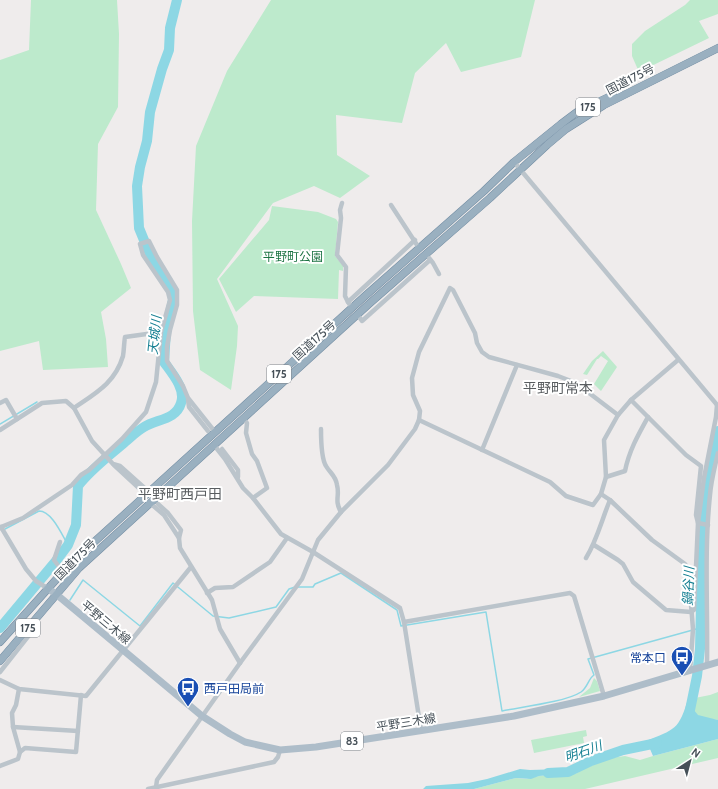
<svg xmlns="http://www.w3.org/2000/svg" width="718" height="789" font-family="Cabin,'Noto Sans JP',sans-serif">
<rect width="100%" height="100%" fill="#efecec"/>
<g fill="#bdeacc">
<polygon points="31,0 117,0 119,34 118,107 98,144 96,210 121,264 131,288 101,312 106,339 108,367 43,370 39,341 0,351 0,60 29,50"/>
<polygon points="271,0 535,0 521,57 461,72 446,43 415,73 402,123 336,115 337,155 370,176 340,198 314,186 273,203 217,279 238,326 237,346 231,390 200,370 193,311 192,221 196,146 227,71"/>
<polygon points="690,0 718,0 718,14 699,21 709,38 639,72 632,56 632,44 645,31 685,5"/>
<polygon points="272,206 318,212 336,219 338,222 335,256 343,266 343,271 339,270 338,299 254,296 236,312 219,279 269,220"/>
<polygon points="603,351 617,367 601,391 594,384 608,361 601,356 598,359 597,359 587,375 583,374 592,361"/>
<polygon points="594,678 597,681 600,691 579,697 590,688"/>
<path d="M718,692V720C712,719 696,718 694,711C692,707 695,701 695,698L710,695Z"/>
<polygon points="586,730 587,736 583,737 584,743 534,753 531,740"/>
<polygon points="718,739 718,758 585,789 474,789 516,778 527,779 539,776 562,774 575,774 586,768 611,758 625,756 640,760 653,756"/>
</g>
<g fill="#8dd7e4">
<path d="M689,696L695,698L693,709L698,715L718,720V739L653,756L650,749L645,746L644,742C676,728 678,732 689,696Z"/>
<polygon points="520,769 530,770 561,769 562,774 539,776 531,779 516,778 474,789 423,789 426,786 468,783 487,779"/>
</g>
<g fill="none" stroke-linecap="round" stroke-linejoin="round">
<g stroke="#8dd7e4" stroke-width="1.5">
<polyline points="0,424 37,402"/>
<path d="M5,529L39,511C52,511 62,535 68,545"/>
<path d="M298,587H313L315,584L341,573L397,610L401,626L486,612L502,711C521,707 566,702 581,692C588,687 588,679 594,675L588,659L700,628"/>
<polyline points="70,600 83,580 140,626 173,583 213,616 229,618 276,607 289,589 295,587"/>
</g>
<g stroke="#8dd7e4" stroke-width="10">
<path d="M0,628L56,561L68,545L76,525L78,486C91,469 109,456 125,442C131,437 137,431 144,427C157,419 176,420 181,403C186,389 172,373 164,362L166,331L173,300V291L154,262L146,245L139,228L137,186L140,167L147,141L150,112L162,69L169,50L170,28L177,0"/>
<polyline points="690,710 697,676 700,649 703,518 708,479 718,431"/>
<polyline points="548,773 568,772 591,761 623,750 657,743"/>
</g>
<g stroke="#738da3" stroke-width="8">
<g id="trunk">
<polyline points="0,642 71,563 365,296 484,191 514,162 561,124 577,112 613,95"/>
<polyline points="0,661 79,568 370,303 490,198 547,145 566,129 604,105 718,48"/>
</g>
</g>
<g stroke="#bbc4cb" stroke-width="4.5">
<polyline points="514,162 718,406"/>
<polyline points="342,203 340,210 341,218 337,255 346,267 345,296 348,302"/>
<polyline points="391,205 419,248"/>
<polyline points="429,258 433,263 439,274"/>
<polyline points="352,308 348,302 415,240"/>
<polyline points="358,315 362,321 430,260"/>
<polyline points="188,400 189,407 208,431"/>
<polyline points="631,400 686,455 701,466 696,515 698,523 708,525"/>
<polyline points="0,403 6,400 17,419"/>
<path d="M74,408C96,393 115,383 123,356C124,350 124,343 125,337L161,332"/>
<polyline points="244,419 247,423 246,433 252,454 257,461 267,488 253,498"/>
<polyline points="419,420 550,482 566,496 593,505 601,494 606,477 604,440 618,415 631,400 678,360"/>
<path d="M321,429C321,439 321,458 326,466C330,473 336,476 337,485C340,496 334,500 341,512"/>
<polyline points="0,430 42,403 66,401 74,408 92,441 113,464 120,466 149,492"/>
<polyline points="214,445 225,459 243,488 253,498 281,534 313,552 400,608 404,622 421,730"/>
<polyline points="222,449 238,470 238,477"/>
<polyline points="482,450 517,365"/>
<polyline points="114,465 141,490"/>
<path d="M606,477L625,471C629,451 638,435 648,417"/>
<polyline points="601,494 610,500 652,540 685,564 688,568 693,629 690,671"/>
<polyline points="150,503 164,515 179,538 180,548 212,600 220,629 240,663"/>
<polyline points="158,504 168,513 181,530 179,538"/>
<polyline points="1,527 23,518 72,485 81,475 89,470 122,439 146,412 156,382 161,332 170,300 168,292 143,255 140,244 149,241 157,257 177,290 177,305 170,330 167,347 167,361 183,386 188,398 215,432"/>
<polyline points="0,528 1,527 26,569 36,581 47,588"/>
<polyline points="60,542 54,560 63,572"/>
<polyline points="594,545 618,560 623,564 633,582 666,610 691,612 694,610 698,523 704,478 716,417 717,405"/>
<path d="M586,558C597,540 602,519 610,500"/>
<polyline points="207,593 215,588 233,587 270,562 287,538"/>
<polyline points="404,622 570,593 574,596 604,696"/>
<path d="M707,666C708,609 704,551 710,495C711,481 715,466 718,453"/>
<polyline points="0,672 30,634 26,630"/>
<polyline points="0,680 19,689 86,696 191,567"/>
<polyline points="19,689 16,705 12,713 13,727 20,752"/>
<polyline points="13,727 78,731"/>
<polyline points="0,766 18,759 20,752 25,748 76,752 81,695"/>
<polyline points="156,787 157,780 240,663 302,579 318,540 341,512 388,465 415,429 419,420 420,411 413,395 412,378 419,352 450,288 453,290 475,333 477,343 482,352 489,357 558,376 576,383 618,415"/>
<polyline points="148,789 274,762 278,757 280,750"/>
</g>
<polyline stroke="#aebdc9" stroke-width="7" points="47,588 56,594 202,716 230,734 245,742 280,750 316,747 514,716 604,696 718,662"/>
<use href="#trunk" stroke="#9ab0c0" stroke-width="7"/>
</g>
<defs>
<g id="bus-pin" transform="scale(1.15)"><path d="M0 17L-7.5 6A9.5 9.5 0 1 1 7.5 6Z" fill="#1a4fb4" stroke="#fff"/><path d="M-5-6H5V4H4V6H2V4H-2V6H-4V4H-5ZM-3.5-4V0h7V-4ZM-3.5 1.2v1.5H-2V1.2ZM2 1.2v1.5H3.5V1.2Z" fill="#fff"/></g>
</defs>
<g fill-rule="evenodd">
<use href="#bus-pin" x="682" y="657"/>
<use href="#bus-pin" x="188" y="688"/>
</g>
<g text-anchor="middle" dominant-baseline="central" stroke-width="4" stroke-linejoin="round" paint-order="stroke">
<g fill="#fff" stroke="#7e848a" stroke-width="1">
<rect x="576" y="98" width="24" height="18" rx="3"/>
<rect x="267" y="365" width="24" height="18" rx="3"/>
<rect x="16" y="619" width="24" height="18" rx="3"/>
<rect x="341" y="732" width="22" height="18" rx="3"/>
</g>
<g font-size="11" font-weight="bold" fill="#465058">
<text x="588" y="107">175</text>
<text x="279" y="374">175</text>
<text x="28" y="628">175</text>
<text x="352" y="741">83</text>
</g>
<g font-size="12" fill="#465058" stroke="#fff">
<text transform="translate(630 79) rotate(-27)">国道175号</text>
<text transform="translate(314 340) rotate(-42)">国道175号</text>
<text transform="translate(75 559) rotate(-45)">国道175号</text>
<text transform="translate(106 622) rotate(40)">平野三木線</text>
<text transform="translate(406 722) rotate(-9)">平野三木線</text>
</g>
<g font-size="12" fill="#1d7343" stroke="#fff">
<text x="293" y="256">平野町公園</text>
</g>
<g font-size="12" fill="#164399" stroke="#fff" text-anchor="end">
<text x="666" y="657">常本口</text>
<text x="204" y="688" text-anchor="start">西戸田局前</text>
</g>
<g font-size="13" font-style="italic" fill="#178093" stroke="#fff">
<text transform="translate(154 335) rotate(-84)">天城川</text>
<text transform="translate(688 586) rotate(-88)">鍋谷川</text>
<text transform="translate(583 751) rotate(-20)">明石川</text>
</g>
<g font-size="14" fill="#595d60" stroke="#fff">
<text x="558" y="388">平野町常本</text>
<text x="180" y="494">平野町西戸田</text>
</g>
</g>
<g transform="translate(690 761) rotate(36)" stroke="#ffffff" stroke-width="3" paint-order="stroke">
<path d="M0-3L7 15L0 10L-7 15Z" fill="#465058"/>
<text y="-6" font-size="11" font-weight="bold" text-anchor="middle" fill="#465058">N</text>
</g>
</svg>
